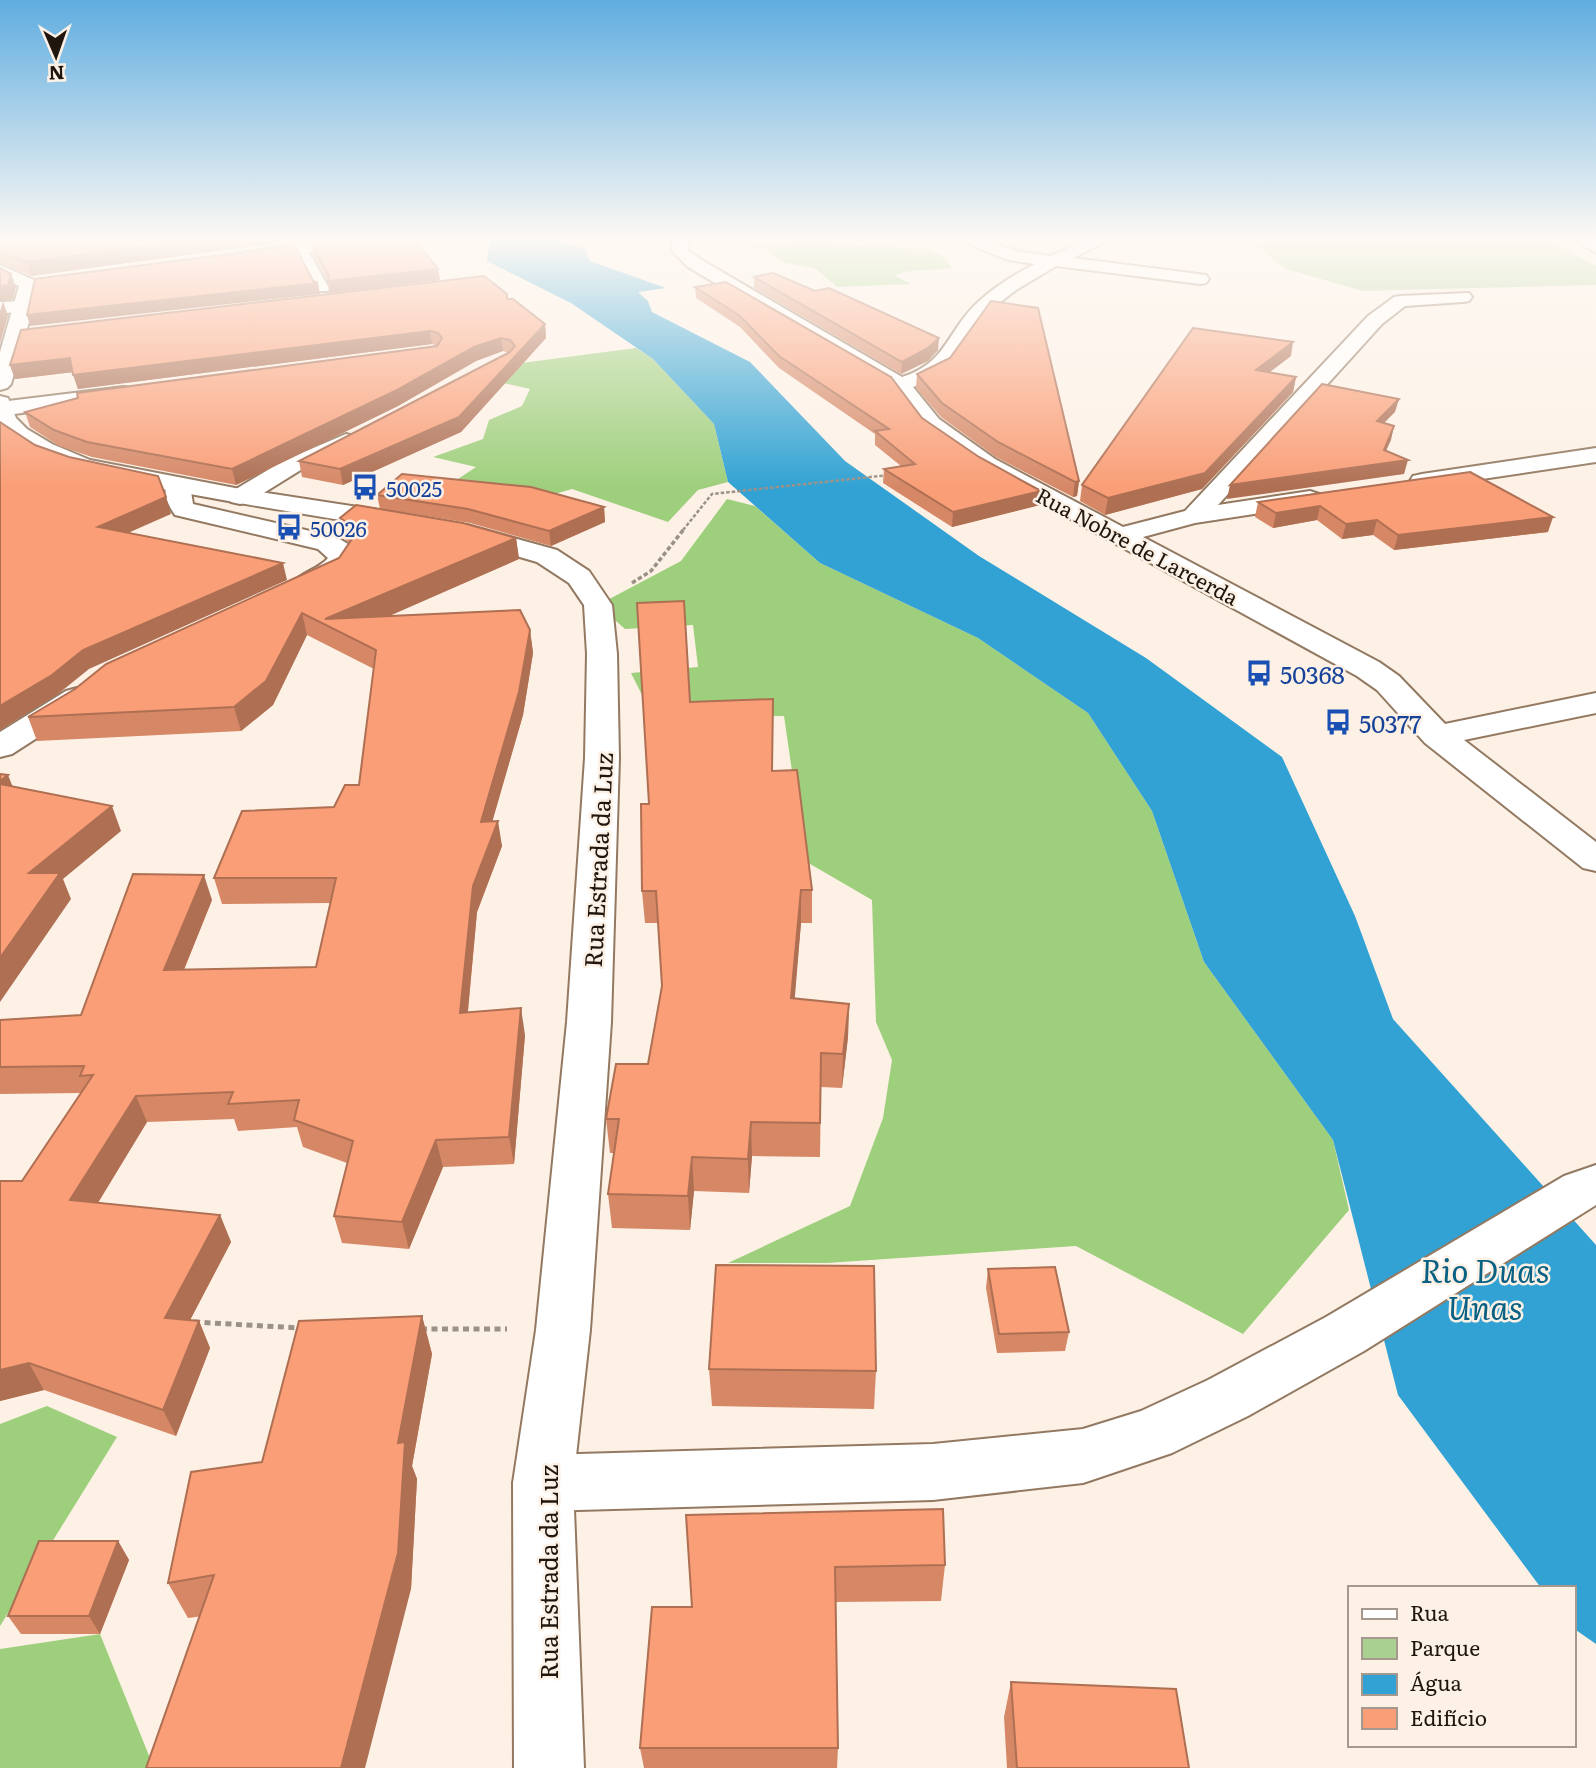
<svg xmlns="http://www.w3.org/2000/svg" width="1596" height="1768" font-family="Literata,serif">
<rect width="100%" height="100%" fill="#fdf1e6"/>
<polygon fill="#a9d090" points="1249,240 1553,242 1596,266 1596,285 1363,291 1286,269"/>
<g fill="#9ecf7c">
<path d="M816,241L845,247L891,244L906,249H927L944,257L952,268C931,271 914,268 894,275L911,284L837,287L816,269L783,262L766,249L748,245L801,244Z"/>
<polygon points="636,348 653,359 714,424 728,482 698,490 668,522 572,489 534,500 501,484 458,479 476,467 433,457 483,439 489,420 522,406 530,389 476,377 499,366"/>
<polygon points="727,499 755,506 820,563 978,638 1088,713 1152,811 1204,962 1333,1140 1349,1210 1243,1334 1076,1246 827,1263 728,1263 850,1206 883,1118 892,1060 876,1022 872,900 805,861 784,716 653,717 631,673 698,667 693,625 625,629 598,605 681,561"/>
<polygon points="47,1406 117,1437 0,1626 0,1424"/>
<polygon points="100,1634 154,1768 0,1768 0,1649"/>
</g>
<polygon fill="#31a2d3" points="490,240 558,240 585,249 590,261 666,288 638,292 648,301 652,312 750,362 845,461 979,556 1146,658 1282,757 1355,916 1393,1019 1596,1245 1596,1644 1573,1628 1573,1588 1541,1588 1398,1395 1333,1140 1204,962 1152,811 1088,713 978,638 820,563 728,482 714,424 653,359 571,303 487,261"/>
<g fill="none" stroke-linecap="round" stroke-linejoin="round">
<g stroke="#937961" stroke-width="4">
<polygon id="lane" points="296,246 310,254 329,288 328,291 318,291 301,259 290,250"/>
</g>
<g stroke="#937961" stroke-width="4">
<g id="street">
<polygon points="323,240 360,241 352,246 246,262 238,257 246,252"/>
<path d="M673,240H689L688,250L700,259L902,377C947,363 947,331 977,303C994,287 1015,274 1035,264L1008,260L959,240H984L1016,251L1051,256L1085,240H1108L1073,258L1206,275L1209,279L1206,283L1200,284L1056,266L1016,290L989,311L948,370L932,380L913,387L939,419L995,459L1123,527L1185,511L1368,316L1394,297L1400,296L1469,293L1472,297L1469,301L1463,302L1405,306L1382,324L1218,505L1310,491L1319,494L1323,499L1319,504L1195,523L1143,537L1379,662L1399,676L1445,724L1596,693V713L1464,740L1596,842V871L1583,868L1425,743L1377,690L1357,676L979,469L923,429L892,388L688,267L672,251Z"/>
<polygon points="1574,240 1596,241 1596,253"/>
<polygon points="23,301 29,302 32,306 29,310 0,314 0,302"/>
<polygon points="123,387 131,388 134,393 131,398 0,416 0,402"/>
<polygon points="346,434 354,436 358,441 354,446 299,471 249,502 240,504 231,502 228,497 231,492 283,461"/>
<polygon points="1596,448 1596,462 1422,488 1413,486 1410,481 1413,476 1422,474"/>
<path d="M178,478L187,480L190,485L193,504L336,537L348,544L356,558C342,577 320,597 295,591L291,585C300,572 318,570 328,558L318,549L175,515C168,505 161,492 169,480Z"/>
<polygon points="77,688 88,691 93,698 88,705 12,754 0,757 0,732 66,691"/>
<polygon points="1596,1165 1596,1205 1364,1351 1248,1416 1172,1453 1083,1483 933,1500 543,1511 522,1503 513,1483 522,1463 543,1455 933,1444 1083,1429 1141,1411 1208,1380 1326,1317 1564,1176"/>
</g>
</g>
<g stroke="#937961" stroke-width="4">
<g id="secondary">
<polygon points="0,265 34,280 37,294 11,384 7,388 0,390 0,352 19,286 0,277"/>
<path d="M0,396L8,398L16,418L27,429L52,444L90,460L235,488L397,513L406,516L410,521L406,526L397,529C328,518 259,507 190,494C127,482 53,478 4,432L0,427Z"/>
<polygon points="467,525 557,550 589,571 612,605 617,654 619,758 611,1022 590,1330 573,1483 584,1768 514,1768 513,1483 536,1330 567,1022 585,758 587,654 584,605 569,583 537,562 458,539 454,533 458,527"/>
</g>
</g>
<polyline stroke="#9c9187" stroke-width="2.5" stroke-dasharray="3.5 2" stroke-linecap="butt" points="683,530 712,494 889,475"/>
<polyline stroke="#9c9187" stroke-width="3.5" stroke-dasharray="4.5 2.5" stroke-linecap="butt" points="632,583 651,571 684,529"/>
<g stroke="#9c9187" stroke-width="5" stroke-dasharray="6 4.5" stroke-linecap="butt">
<polyline points="194,1322 300,1328"/>
<polyline points="421,1329 507,1329"/>
</g>
<use href="#lane" fill="#fff" fill-rule="evenodd"/>
<use href="#street" fill="#fff" fill-rule="evenodd"/>
<use href="#secondary" fill="#fff" fill-rule="evenodd"/>
</g>
<g fill="#d68866">
<polygon points="0,240 297,240 31,276 0,263"/>
<polygon points="311,243 440,280 330,293 328,281 313,254"/>
<polygon points="754,277 938,350 928,361 901,374 754,288"/>
<polygon points="695,287 922,418 979,457 1041,491 1040,505 952,527 883,483 884,469 901,466 875,445 875,434 779,368 740,327 696,298"/>
<polygon points="507,299 545,324 546,338 461,432 343,485 302,477 299,461 509,353 503,351 476,361 398,406 236,485 92,457 59,446 30,427 25,412 437,346 432,344 78,389 73,372 15,379 10,365"/>
<polygon points="1291,356 1269,372 1296,377 1293,392 1202,489 1105,515 1080,501 1082,485"/>
<polygon points="917,374 1079,481 1077,496 1073,497 996,457 941,417 916,388"/>
<polygon points="1470,472 1548,532 1394,550 1373,535 1342,539 1317,520 1273,528 1255,517 1258,502"/>
<polygon points="377,495 604,507 605,522 551,546 470,523 395,511 516,538 519,559 388,616 530,630 533,653 523,715 492,821 502,846 477,912 468,1012 525,1035 514,1164 443,1167 409,1249 342,1243 334,1216 347,1163 303,1147 297,1127 238,1131 234,1119 147,1122 98,1203 220,1215 231,1242 190,1320 199,1321 210,1348 176,1436 44,1390 0,1401 22,1181 81,1093 0,1094 0,1020 81,1015 212,900 184,970 316,967 330,903 222,904 214,878 334,807 359,785 374,669 307,635 273,705 241,731 37,741 28,717 339,558 349,542 344,539 340,518 380,509"/>
<polygon points="690,702 773,771 812,890 812,923 801,923 794,998 849,1004 848,1037 842,1088 821,1087 820,1157 752,1156 749,1193 694,1191 690,1230 612,1228 608,1194 614,1153 610,1153 606,1119 648,1064 662,986 658,923 645,923 642,891 649,804"/>
<polygon points="988,1269 1069,1332 1065,1351 997,1353 986,1288"/>
<polygon points="422,1316 432,1354 412,1466 417,1479 411,1589 188,1618 168,1583 262,1462"/>
<polygon points="709,1369 876,1371 874,1409 712,1406"/>
<polygon points="686,1515 945,1565 941,1601 836,1602 838,1748 837,1768 644,1768 640,1748 692,1607"/>
<polygon points="118,1541 129,1560 100,1634 21,1634 8,1616"/>
<polygon points="1011,1682 1189,1768 1007,1768 1004,1717"/>
</g>
<g fill="#ae6f53">
<polygon points="196,240 297,240 31,276 27,262"/>
<polygon points="438,269 440,280 330,293 328,281"/>
<polygon points="11,274 16,287 13,299 0,301 0,286"/>
<polygon points="318,283 320,294 30,326 27,315"/>
<polygon points="3,301 8,316 0,343 0,311"/>
<polygon points="545,324 546,338 461,432 343,485 340,469 459,417"/>
<polygon points="430,331 432,344 78,389 73,375"/>
<polygon points="501,338 503,351 476,361 398,406 236,485 232,469 474,347"/>
<polygon points="939,338 938,350 928,361 901,374 902,362"/>
<polygon points="1293,342 1291,356 1254,384 1256,370"/>
<polygon points="70,358 74,372 15,379 10,365"/>
<polygon points="1296,377 1293,392 1202,489 1105,515 1108,498"/>
<polygon points="1399,399 1395,412 1373,434 1377,421"/>
<polygon points="1394,426 1391,440 1380,464 1384,450"/>
<polygon points="1408,460 1404,474 1227,499 1230,485"/>
<polygon points="1079,481 1077,496 1073,497 1075,482"/>
<polygon points="1041,491 1040,505 952,527 953,512"/>
<polygon points="166,497 171,514 103,544 98,527"/>
<polygon points="1320,506 1317,520 1273,528 1276,513"/>
<polygon points="604,507 605,522 551,546 549,531"/>
<polygon points="1553,517 1548,532 1394,550 1398,535"/>
<polygon points="1377,520 1373,535 1342,539 1346,524"/>
<polygon points="516,538 519,559 346,635 325,619"/>
<polygon points="283,563 287,580 89,669 58,694 0,730 0,706 83,650"/>
<polygon points="302,613 307,635 273,705 241,731 234,707"/>
<polygon points="530,630 533,653 523,715 485,847 481,822"/>
<polygon points="8,775 18,800 0,791 0,781"/>
<polygon points="112,806 121,831 63,879 71,899 0,1002 0,958 29,873"/>
<polygon points="498,821 502,846 477,912 465,1040 460,1013 473,886"/>
<polygon points="204,875 212,900 173,996 164,970"/>
<polygon points="801,890 801,923 792,1032 791,998"/>
<polygon points="849,1004 848,1037 842,1088 843,1054"/>
<polygon points="521,1008 525,1035 514,1164 509,1137"/>
<polygon points="136,1096 147,1122 83,1227 70,1200"/>
<polygon points="751,1122 752,1156 749,1193 748,1159"/>
<polygon points="436,1140 443,1167 409,1249 402,1222"/>
<polygon points="692,1157 694,1191 690,1230 688,1196"/>
<polygon points="220,1215 231,1242 177,1345 165,1318"/>
<polygon points="422,1316 432,1354 412,1466 417,1479 411,1589 365,1768 341,1768 398,1443"/>
<polygon points="199,1321 210,1348 176,1436 163,1410"/>
<polygon points="29,1363 44,1390 0,1401 0,1370"/>
<polygon points="118,1541 129,1560 100,1634 89,1616"/>
</g>
<g fill="#f99e77" stroke="#ae6f53" stroke-width="2">
<polygon points="0,240 196,240 27,262 0,251"/>
<polygon points="333,240 415,240 438,269 328,281 329,276 311,243"/>
<polygon points="292,246 297,250 313,281 318,283 27,315 35,279"/>
<polygon points="0,268 11,274 8,285 0,286"/>
<polygon points="773,273 815,291 829,288 939,338 928,348 902,362 754,277"/>
<polygon points="484,276 507,294 507,299 513,299 545,324 459,417 340,469 299,461 510,352 515,346 510,340 501,338 474,347 395,391 232,469 87,442 54,430 25,412 78,398 77,393 437,346 442,338 438,333 430,331 73,375 70,358 10,365 21,330"/>
<polygon points="726,282 891,377 922,418 979,457 1041,491 953,512 884,469 915,464 875,431 889,429 779,356 740,316 695,287"/>
<polygon points="991,301 1038,308 1079,481 1075,482 998,442 942,403 917,374 950,358"/>
<polygon points="1193,328 1293,342 1256,370 1296,377 1205,473 1108,498 1082,485"/>
<polygon points="1322,384 1399,399 1377,421 1394,426 1384,450 1408,460 1230,485"/>
<polygon points="0,422 35,445 69,457 158,476 166,497 98,527 283,563 83,650 52,675 0,706"/>
<polygon points="1470,472 1553,517 1398,535 1377,520 1346,524 1320,506 1276,513 1258,502"/>
<polygon points="402,474 531,487 604,507 549,531 468,509 377,495"/>
<polygon points="356,505 463,523 516,538 325,619 520,610 530,630 519,692 481,822 498,821 473,886 460,1013 521,1008 509,1137 436,1140 402,1222 334,1216 353,1141 294,1120 299,1100 228,1104 233,1092 136,1096 70,1200 220,1215 165,1318 199,1321 163,1410 29,1363 0,1370 0,1181 22,1181 93,1075 80,1076 84,1066 0,1067 0,1020 81,1015 133,874 204,875 164,970 316,967 336,878 214,878 242,811 334,807 345,785 359,785 376,650 302,613 266,681 234,707 28,717 75,689 106,664 339,558 354,536 346,522 340,518"/>
<polygon points="684,601 690,702 773,699 772,771 797,770 812,890 801,890 791,998 849,1004 843,1054 821,1053 820,1123 751,1122 748,1159 692,1157 688,1196 608,1194 619,1119 606,1119 616,1064 648,1064 662,986 656,891 642,891 641,804 649,804 637,603"/>
<polygon points="0,774 8,775 0,781"/>
<polygon points="0,784 112,806 29,873 60,873 0,958"/>
<polygon points="716,1265 874,1266 876,1371 709,1369"/>
<polygon points="1055,1267 1069,1332 999,1334 988,1269"/>
<polygon points="422,1316 398,1443 405,1442 398,1553 341,1768 146,1768 214,1575 168,1583 191,1472 262,1462 299,1321"/>
<polygon points="943,1509 945,1565 835,1567 838,1748 640,1748 652,1607 692,1607 686,1515"/>
<polygon points="39,1541 118,1541 89,1616 8,1616"/>
<polygon points="1011,1682 1176,1689 1189,1768 1017,1768"/>
</g>
<linearGradient id="sky" x2="0" y2="1"><stop stop-color="#5fade0"/><stop offset="0.49" stop-color="#fef9f4"/><stop offset="1" stop-color="#fef9f4" stop-opacity="0"/></linearGradient>
<rect width="1596" height="488" fill="url(#sky)"/>
<defs>
<g id="bus-bare" transform="scale(2.1)"><path d="M-5-6H5V4H4V6H2V4H-2V6H-4V4H-5ZM-3.5-4V0h7V-4ZM-3.5 1.2v1.5H-2V1.2ZM2 1.2v1.5H3.5V1.2Z" fill="#1a4fb4" stroke="#fdf1e6" stroke-width="2.5" paint-order="stroke"/></g>
</defs>
<g fill-rule="evenodd">
<use href="#bus-bare" x="365" y="487"/>
<use href="#bus-bare" x="289" y="527"/>
<use href="#bus-bare" x="1259" y="673"/>
<use href="#bus-bare" x="1338" y="722"/>
</g>
<g text-anchor="middle" dominant-baseline="central" stroke-width="5" stroke-linejoin="round" paint-order="stroke">
<g font-size="21" fill="#164399" stroke="#fdf1e6" text-anchor="start">
<text x="386" y="487">50025</text>
<text x="310" y="527">50026</text>
</g>
<g font-size="21" fill="#20160d" stroke="#fdf1e6">
<text transform="translate(1138 545) rotate(28)">Rua Nobre de Larcerda</text>
</g>
<g font-size="24" fill="#164399" stroke="#fdf1e6" text-anchor="start">
<text x="1280" y="673">50368</text>
<text x="1359" y="722">50377</text>
</g>
<g font-size="24" fill="#20160d" stroke="#fdf1e6">
<text transform="translate(597 860) rotate(-87)">Rua Estrada da Luz</text>
<text transform="translate(547 1572) rotate(-90)">Rua Estrada da Luz</text>
</g>
<g font-size="32" font-style="italic" fill="#086082" stroke="#fdf1e6">
<text x="1485" y="1269">Rio Duas<tspan x="1485" dy="37">Unas</tspan></text>
</g>
</g>
<rect x="1348" y="1586" width="228" height="161" fill="#fdf1e6" stroke="#a5998f" stroke-width="2"/>
<rect x="1362" y="1609" width="35" height="10" fill="#ffffff" stroke="#a5998f" stroke-width="2"/>
<text x="1410" y="1621" font-size="21" fill="#20160d">Rua</text>
<rect x="1362" y="1638" width="35" height="21" fill="#a9d090" stroke="#a5998f" stroke-width="2"/>
<text x="1410" y="1656" font-size="21" fill="#20160d">Parque</text>
<rect x="1362" y="1674" width="35" height="21" fill="#31a2d3" stroke="#a5998f" stroke-width="2"/>
<text x="1410" y="1691" font-size="21" fill="#20160d">Água</text>
<rect x="1362" y="1708" width="35" height="21" fill="#f99e77" stroke="#a5998f" stroke-width="2"/>
<text x="1410" y="1726" font-size="21" fill="#20160d">Edifício</text>
<g transform="translate(56 56) rotate(178)" stroke="#fdf1e6" stroke-width="5" paint-order="stroke">
<path d="M0-5L12 26L0 18L-12 26Z" fill="#20160d"/>
<text y="-10" font-size="19" font-weight="bold" text-anchor="middle" fill="#20160d">N</text>
</g>
</svg>
